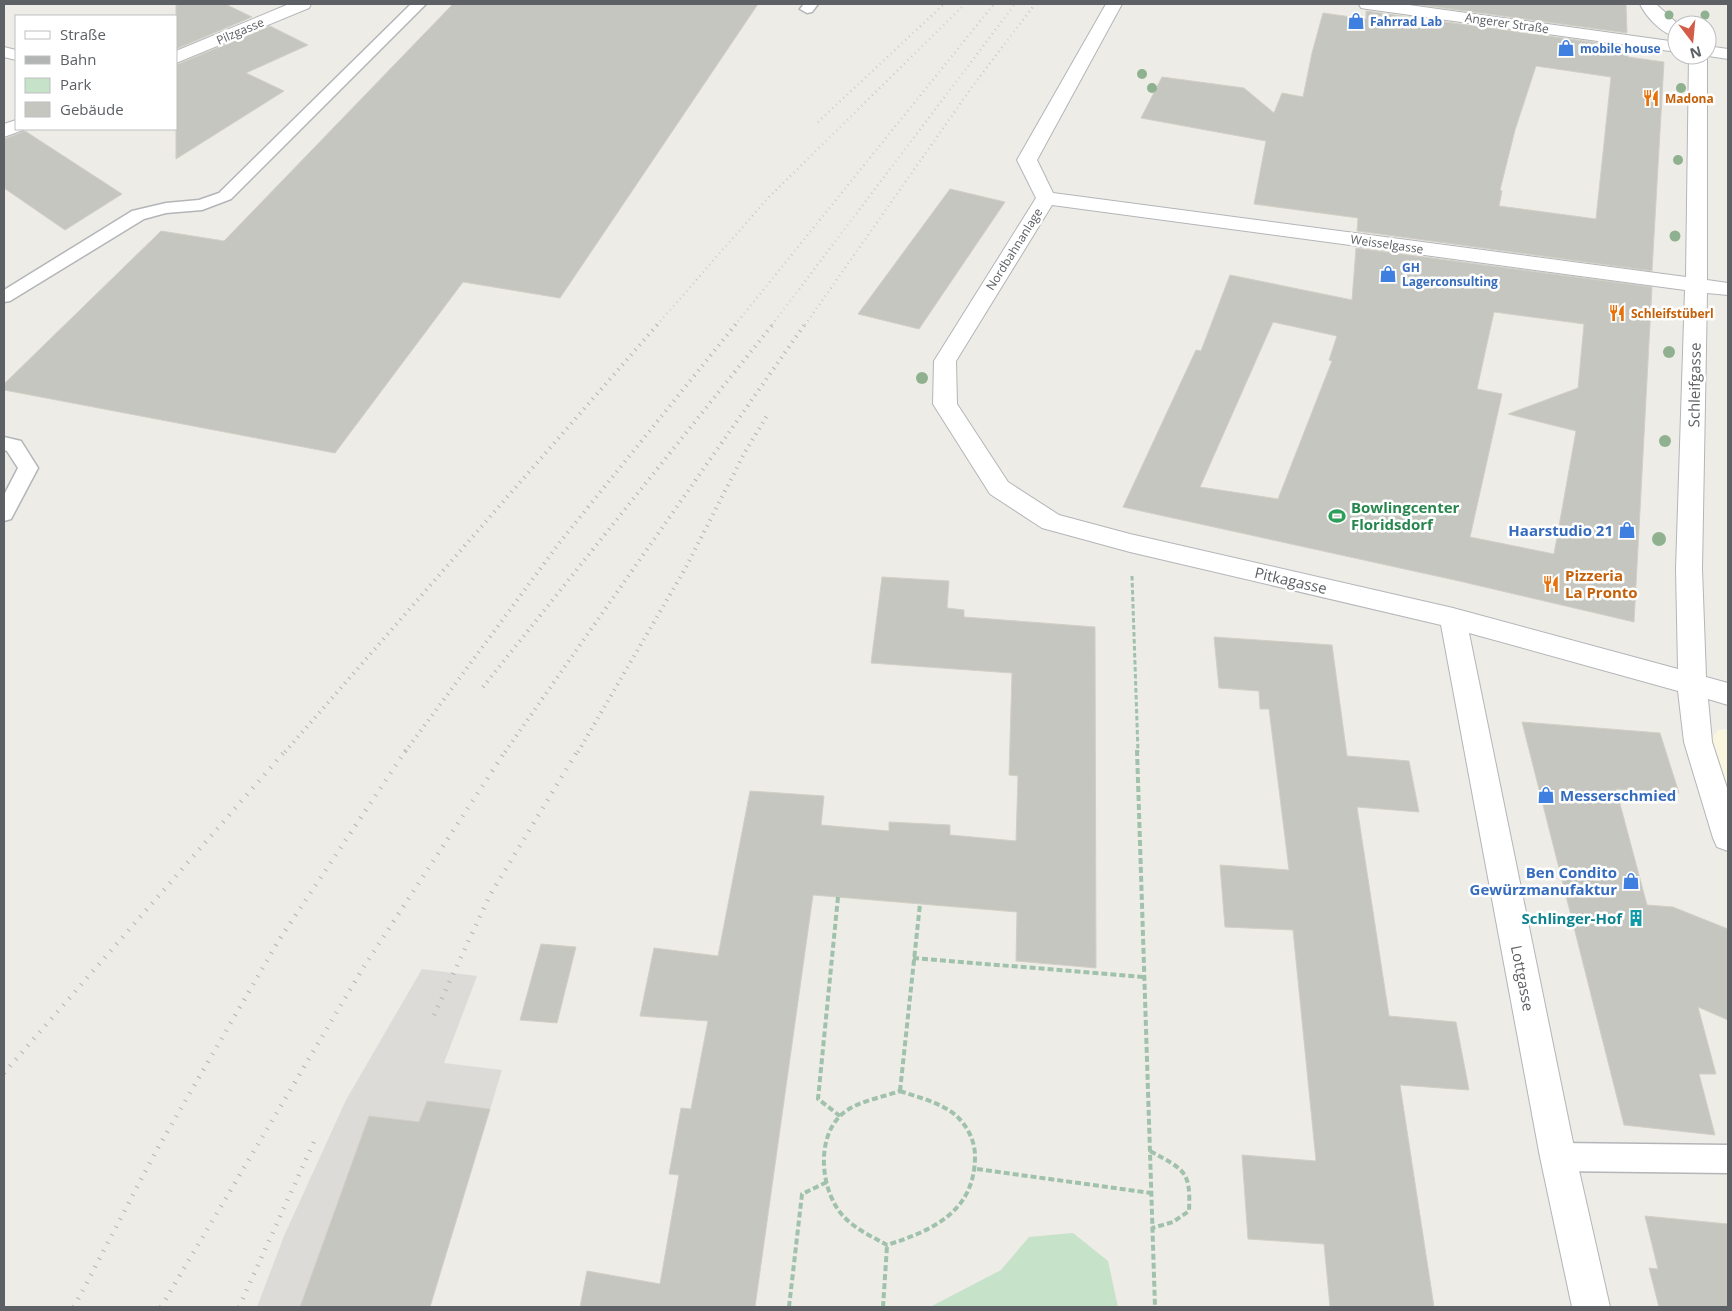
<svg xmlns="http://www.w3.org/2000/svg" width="1732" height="1311" font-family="'Open Sans',sans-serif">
<rect width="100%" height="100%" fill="#eeece6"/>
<polygon fill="#f9f5df" points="1724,729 1728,730 1728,788 1712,738 1718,730"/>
<polygon fill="#dddbd8" points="422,969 477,976 444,1063 502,1070 430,1307 257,1307 284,1236 346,1100"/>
<polygon fill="#c6e2c8" points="1073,1233 1108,1261 1118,1307 930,1307 1001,1270 1029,1237"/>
<g fill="#c6c6c0" stroke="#d2cfc5" fill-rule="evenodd">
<polygon points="176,4 225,4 252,17 176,49"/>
<polygon points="453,4 758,4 560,298 463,282 335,453 4,390 4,384 161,231 224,241"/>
<polygon points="1414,4 1626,4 1627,33"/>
<path d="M1366,11L1628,47V57L1664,62L1652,271L1357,231L1358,218L1254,204L1266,141L1141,118L1162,77L1244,88L1274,113L1282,93L1303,97L1312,53L1323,13L1366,19ZM1536,66L1611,77L1596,219L1499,206L1502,191L1500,190L1515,130Z"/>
<polygon points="270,26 308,45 246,73 284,91 176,159 176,65"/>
<polygon points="25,131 122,194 65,230 4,188 4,139"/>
<polygon points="950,189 1005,202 919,329 858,314"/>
<path d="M1356,248L1652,287L1634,622L1459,581L1123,507L1196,350L1201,351L1230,275L1352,300ZM1494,312L1584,324L1578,388L1508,414L1576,431L1554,554L1470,537L1502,394L1477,389ZM1273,322L1337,336L1329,360L1332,361L1278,499L1200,487Z"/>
<polygon points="882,577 949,581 947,608 964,610 964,617 1095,627 1096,968 1016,961 1017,912 813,895 755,1307 580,1307 587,1271 660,1284 679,1175 669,1174 681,1108 691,1109 708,1021 640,1016 654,948 718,956 750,791 824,796 821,825 889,831 889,822 950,825 950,835 1016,841 1018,776 1009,775 1012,673 871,663"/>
<polygon points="1214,637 1332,645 1347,756 1409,761 1419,812 1357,807 1389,1016 1456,1022 1469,1090 1400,1085 1434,1307 1330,1307 1324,1244 1248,1239 1242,1155 1316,1161 1293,930 1225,927 1220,865 1289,870 1269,709 1260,709 1259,691 1219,688"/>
<polygon points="1522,722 1660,733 1679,793 1616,789 1647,905 1673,907 1728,929 1728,1020 1698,1007 1716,1074 1699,1074 1715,1135 1624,1125"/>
<polygon points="541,944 576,947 557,1023 520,1020"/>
<polygon points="427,1101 490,1109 430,1307 300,1307 369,1116 419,1122"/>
<polygon points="1645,1216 1728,1224 1728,1307 1659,1307 1649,1268 1658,1269"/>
</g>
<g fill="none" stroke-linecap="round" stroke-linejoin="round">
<g stroke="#b3b5b9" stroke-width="3">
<g id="service">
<polygon points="411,4 426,4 231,199 202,210 166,213 144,219 10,301 4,302 4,290 132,211 166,203 199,200 219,193"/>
<polygon points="804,4 818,4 812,12 807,13 800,9"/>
<polygon points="4,437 21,441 38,468 11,519 4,521 4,495 18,468 7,451 4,450"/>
<polygon points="1558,1143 1728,1145 1728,1173 1558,1171 1548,1167 1543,1157 1548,1147"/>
</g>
</g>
<g stroke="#b3b5b9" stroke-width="2">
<path id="pedestrian" d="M1640,4H1656L1679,25H1677V37C1662,34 1646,17 1640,4Z"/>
</g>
<g stroke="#b3b5b9" stroke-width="2">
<g id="minor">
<polygon points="289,4 311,4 309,8 176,63 176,51"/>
<path d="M1106,4H1122L1037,160L1053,193L1686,277L1689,55H1707V280L1728,283V295L1707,293L1702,569L1706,677L1728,683V705L1708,699L1712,742L1728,791V851L1717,847L1713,838L1684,742L1678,691L1469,633L1576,1157L1610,1307H1572L1540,1157L1441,625L1130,552L1042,528L990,494L933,404L934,361L1036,198L1017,160ZM1052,205L1685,290L1676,569L1678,669L1453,608L1130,534L1059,515L1008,482L957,404L956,361Z"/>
<polygon points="4,47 16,50 16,60 4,57"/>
<polygon points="16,120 16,129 23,130 4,137 4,124"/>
</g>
</g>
<g stroke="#b2b4b8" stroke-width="2">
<g id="secondary">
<polygon points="1359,4 1402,4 1677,42 1677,52 1367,9 1361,8"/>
<polygon points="1707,46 1728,49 1728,59 1702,55 1707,55"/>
</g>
</g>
<polyline stroke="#a0c2ac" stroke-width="3" stroke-dasharray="4.5 2.5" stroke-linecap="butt" points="1132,576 1138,752"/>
<g stroke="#a0c2ac" stroke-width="4" stroke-dasharray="6 3" stroke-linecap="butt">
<polyline points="1137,750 1155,1307"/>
<polyline points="838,897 818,1099 840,1116"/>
<polyline points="913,958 1144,977"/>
<path d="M900,1091C917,1097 935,1101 950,1111C964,1120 975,1138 975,1156C975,1211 934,1230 887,1245C873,1237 857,1230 845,1218C821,1194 815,1141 840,1116C855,1101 881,1098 900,1091Z"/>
<polyline points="900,1091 920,904"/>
<path d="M1150,1151C1184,1170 1191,1170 1189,1211L1173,1222L1152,1228"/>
<polyline points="977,1169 1151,1193"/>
<polyline points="789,1307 802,1194 827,1182"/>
<polyline points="883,1307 887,1246"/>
</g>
<use href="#service" fill="#fff" fill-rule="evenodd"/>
<use href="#pedestrian" fill="#fff" fill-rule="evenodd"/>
<use href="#minor" fill="#fff" fill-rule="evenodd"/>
<use href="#secondary" fill="#fff" fill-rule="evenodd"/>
<g stroke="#b3b4b4" stroke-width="2.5" stroke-dasharray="0.5 4.5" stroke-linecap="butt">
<polyline points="818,122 944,4"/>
<polyline points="657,325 768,198 965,4"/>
<polyline points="735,325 994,4"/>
<polyline points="772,325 1015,4"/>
<polyline points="805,325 972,87 1035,4"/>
</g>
<g stroke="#b3b4b4" stroke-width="4" stroke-dasharray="1 5.5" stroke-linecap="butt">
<polyline points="483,687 773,324"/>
<polyline points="285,752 658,324"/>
<polyline points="405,752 560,542 736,324"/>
<polyline points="505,752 805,324"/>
<polyline points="578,752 685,569 745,452 768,414"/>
</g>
<g stroke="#b3b4b4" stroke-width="4.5" stroke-dasharray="1 8" stroke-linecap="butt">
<polyline points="434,1015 490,895 578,750"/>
<polyline points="4,1073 286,750"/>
<polyline points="74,1307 155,1153 279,940 406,750"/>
<polyline points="161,1307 363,968 506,750"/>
<polyline points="239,1307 317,1135"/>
</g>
</g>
<g fill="#8fb190">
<circle cx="1669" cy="15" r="4.5"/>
<circle cx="1705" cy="15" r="4.5"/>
<circle cx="1142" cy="74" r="5"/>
<circle cx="1152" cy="88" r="5"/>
<circle cx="1681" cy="88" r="5"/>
<circle cx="1678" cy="160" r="5"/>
<circle cx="1675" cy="236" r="5.5"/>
<circle cx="1669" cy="352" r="6"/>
<circle cx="922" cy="378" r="6"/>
<circle cx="1665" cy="441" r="6"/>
<circle cx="1659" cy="539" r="7"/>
</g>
<defs>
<g id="shop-bare" transform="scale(1.35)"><path d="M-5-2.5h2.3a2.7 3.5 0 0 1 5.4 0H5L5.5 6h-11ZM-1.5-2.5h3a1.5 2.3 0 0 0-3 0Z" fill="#3f7fe0" stroke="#fff" stroke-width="2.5" paint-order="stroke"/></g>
<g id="restaurant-bare" transform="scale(1.35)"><path d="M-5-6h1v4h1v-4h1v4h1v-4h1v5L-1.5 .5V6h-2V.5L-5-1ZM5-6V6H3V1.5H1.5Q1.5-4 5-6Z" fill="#e8710a" stroke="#fff" stroke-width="2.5" paint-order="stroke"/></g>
<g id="stadium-bare" transform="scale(1.35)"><path d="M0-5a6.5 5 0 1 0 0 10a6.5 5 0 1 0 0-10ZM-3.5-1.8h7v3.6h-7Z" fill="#2e9e5b" stroke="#fff" stroke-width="2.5" paint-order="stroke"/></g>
<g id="building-bare" transform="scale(1.35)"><path d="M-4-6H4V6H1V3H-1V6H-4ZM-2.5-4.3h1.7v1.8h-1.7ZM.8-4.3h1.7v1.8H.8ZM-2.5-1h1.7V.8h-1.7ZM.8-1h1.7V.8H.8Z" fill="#0f9aa8" stroke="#fff" stroke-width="2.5" paint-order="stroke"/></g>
</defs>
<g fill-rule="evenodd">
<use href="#shop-bare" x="1356" y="21"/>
<use href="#shop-bare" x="1566" y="48"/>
<use href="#restaurant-bare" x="1651" y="98"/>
<use href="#shop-bare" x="1388" y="274"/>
<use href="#restaurant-bare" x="1617" y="313"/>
<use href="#stadium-bare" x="1337" y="516"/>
<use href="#shop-bare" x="1627" y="530"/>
<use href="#restaurant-bare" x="1551" y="584"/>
<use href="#shop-bare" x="1546" y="795"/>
<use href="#shop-bare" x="1631" y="881"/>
<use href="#building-bare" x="1636" y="918"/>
</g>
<g text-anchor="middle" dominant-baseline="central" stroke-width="5" stroke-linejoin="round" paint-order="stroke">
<g font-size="12" font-weight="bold" fill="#366cbe" stroke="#fff" text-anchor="start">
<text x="1370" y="21">Fahrrad Lab</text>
<text x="1580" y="48">mobile house</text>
<text x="1402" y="267">GH<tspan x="1402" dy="14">Lagerconsulting</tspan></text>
</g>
<g font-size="12" fill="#5d6064" stroke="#fff">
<text transform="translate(1507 23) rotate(8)">Angerer Straße</text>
<text transform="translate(240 31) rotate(-23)">Pilzgasse</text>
<text transform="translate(1387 244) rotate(8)">Weisselgasse</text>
<text transform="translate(1014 249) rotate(-58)">Nordbahnanlage</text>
</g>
<g font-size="12" font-weight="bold" fill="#c56008" stroke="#fff" text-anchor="start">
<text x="1665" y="98">Madona</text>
<text x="1631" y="313">Schleifstüberl</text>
</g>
<g font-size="15" fill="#5d6064" stroke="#fff">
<text transform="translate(1694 385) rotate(-89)">Schleifgasse</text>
<text transform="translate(1291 580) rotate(13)">Pitkagasse</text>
<text transform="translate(1523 978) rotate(79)">Lottgasse</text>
</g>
<g font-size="15" font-weight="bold" fill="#27864d" stroke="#fff" text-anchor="start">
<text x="1351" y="507">Bowlingcenter<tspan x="1351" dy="17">Floridsdorf</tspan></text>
</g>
<g font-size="15" font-weight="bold" fill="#366cbe" stroke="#fff" text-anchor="end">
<text x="1613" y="530">Haarstudio 21</text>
<text x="1560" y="795" text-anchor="start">Messerschmied</text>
<text x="1617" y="872">Ben Condito<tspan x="1617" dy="17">Gewürzmanufaktur</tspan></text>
</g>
<g font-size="15" font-weight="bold" fill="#c56008" stroke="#fff" text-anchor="start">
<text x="1565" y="575">Pizzeria<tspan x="1565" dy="17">La Pronto</tspan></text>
</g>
<g font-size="15" font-weight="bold" fill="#0d838f" stroke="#fff" text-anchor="end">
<text x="1622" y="918">Schlinger-Hof</text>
</g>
</g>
<rect width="1732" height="1311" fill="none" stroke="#5d6064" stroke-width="10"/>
<rect x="15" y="15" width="162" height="115" fill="#ffffff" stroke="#bebfc1"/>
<rect x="25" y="31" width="25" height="8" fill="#ffffff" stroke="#bebfc1"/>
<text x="60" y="40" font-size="15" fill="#5d6064">Straße</text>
<rect x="25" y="56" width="25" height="8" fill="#b3b4b4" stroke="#bebfc1"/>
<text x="60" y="65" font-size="15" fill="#5d6064">Bahn</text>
<rect x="25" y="78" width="25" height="15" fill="#c6e2c8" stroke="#bebfc1"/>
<text x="60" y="90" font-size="15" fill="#5d6064">Park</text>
<rect x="25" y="102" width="25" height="15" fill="#c6c6c0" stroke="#bebfc1"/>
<text x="60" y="115" font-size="15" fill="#5d6064">Gebäude</text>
<g transform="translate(1692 40) rotate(164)"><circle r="24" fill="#ffffff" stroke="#bebfc1"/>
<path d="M0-4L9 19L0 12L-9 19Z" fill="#d25c47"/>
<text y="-8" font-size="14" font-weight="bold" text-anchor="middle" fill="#5d6064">N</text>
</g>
</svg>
